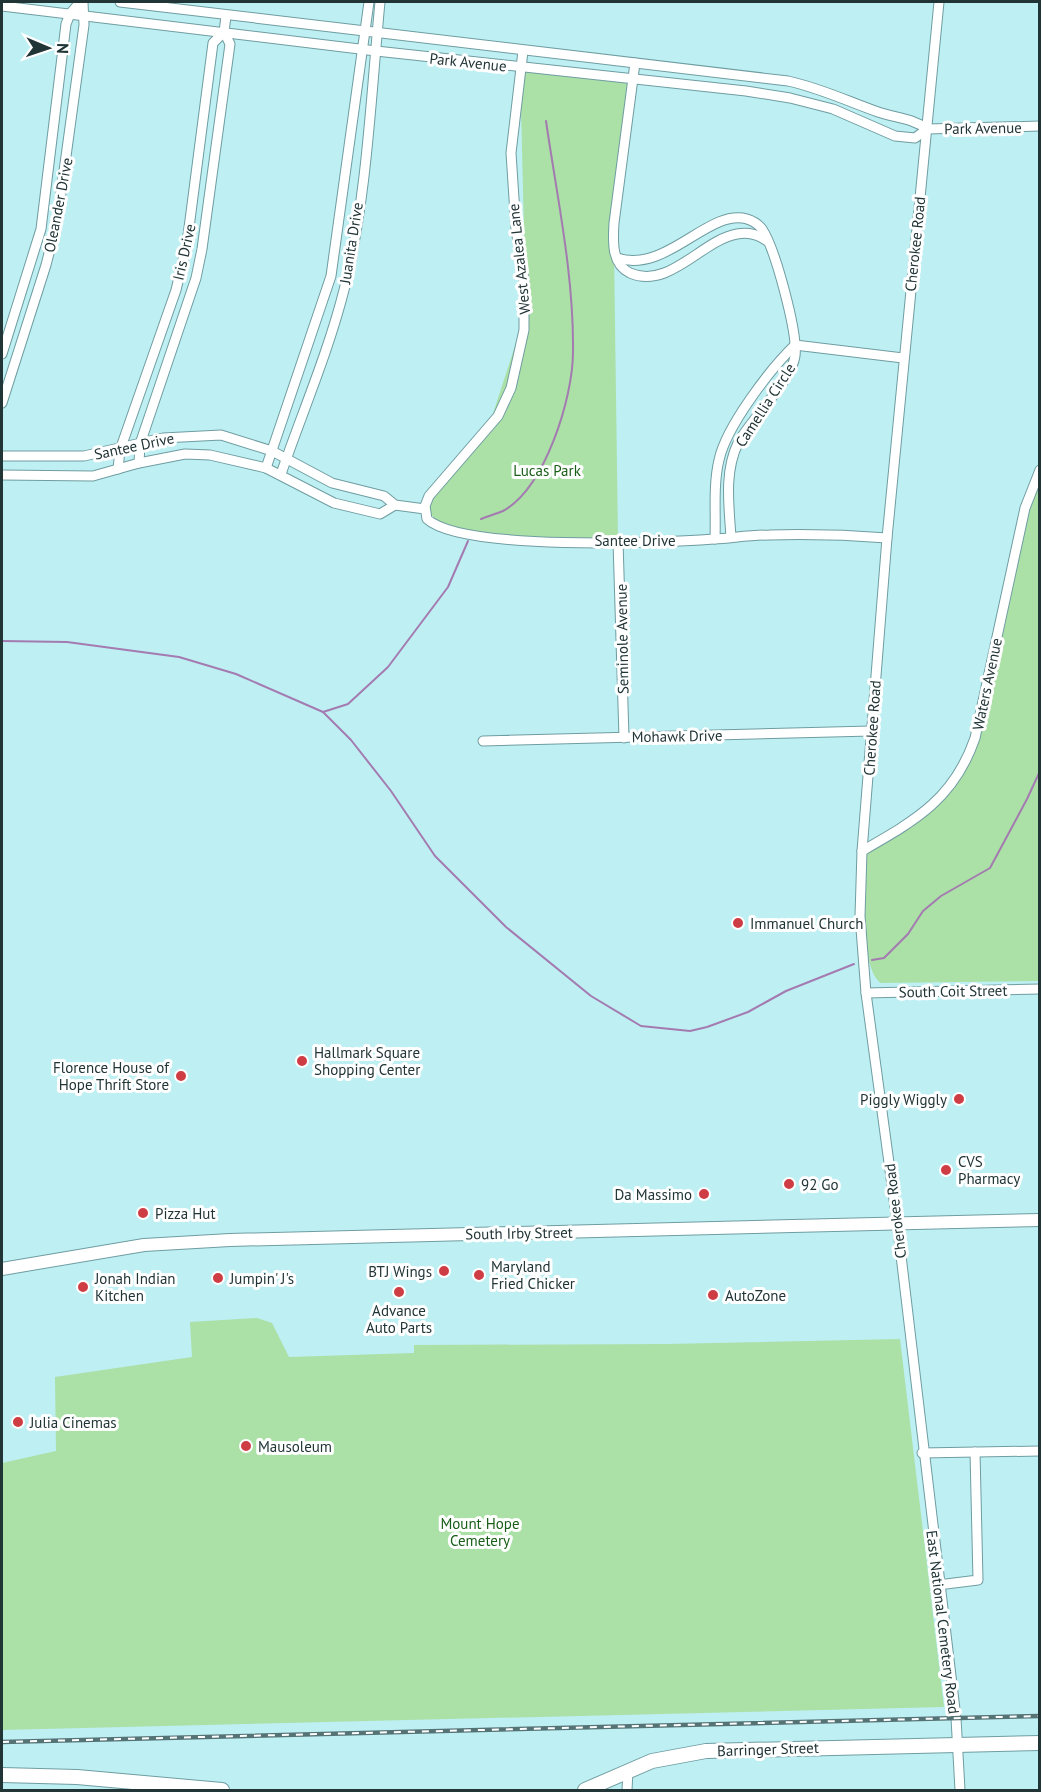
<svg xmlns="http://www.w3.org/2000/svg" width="1041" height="1792" font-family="'PT Sans',sans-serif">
<rect width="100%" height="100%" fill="#beeff3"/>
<g fill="#abe0a7">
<polygon points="520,67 633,80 614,251 618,541 506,540 439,528 425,502 488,429 526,312"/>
<path d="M1039,477V981L881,983C858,969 866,876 867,850C916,822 945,808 971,755L1024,519Z"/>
<polygon points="257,1318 272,1323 289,1357 414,1353 414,1345 667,1344 900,1339 944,1707 2,1730 2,1463 56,1451 55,1377 192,1357 190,1322"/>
</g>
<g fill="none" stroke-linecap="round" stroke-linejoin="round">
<g stroke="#a47bb0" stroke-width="2">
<path d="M481,519C488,516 496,514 503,511C545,488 573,398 573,352C574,275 557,197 546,121"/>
<polyline points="2,641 67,642 179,657 236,674 323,712 351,740 391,791 435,856 506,927 591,996 641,1026 690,1031 707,1027 748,1012 786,991 854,964"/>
<polyline points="323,712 348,704 388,667 448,587 468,541"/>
<polyline points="872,960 884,958 908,934 923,911 941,896 990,868 1027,799 1040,771"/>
</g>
<g stroke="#6f9da1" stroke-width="11">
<g id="minor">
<path d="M120,2L788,81C820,88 847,101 878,112C896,118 912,118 927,129"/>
<polyline points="939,2 887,538 862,851 860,916 866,993 897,1222 956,1718 960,1790"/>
<polyline points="2,6 376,51 746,91 790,98 833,109 895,136 915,138 927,129 1040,126"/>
<path d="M523,51L511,153L516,229L524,281V330L511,388L498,416L429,496L425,506L427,519C462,551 661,543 714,539C732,538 750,535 769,535C807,534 848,535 887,538"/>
<path d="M635,63L614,223C613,240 611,264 630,273C669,290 702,240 737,234C748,232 758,234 767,241"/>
<path d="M617,258C667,274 708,208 747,219C753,221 759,225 762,229C775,248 798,333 795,356C792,380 751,419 738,443C724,472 729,506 731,537"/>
<polyline points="795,345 903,358"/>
<polyline points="2,354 41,229 66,24 70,14 80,2"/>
<polyline points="2,403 46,265 57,222 84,25 83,2"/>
<polyline points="2,456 84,456 163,438 221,435 272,451 332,483 384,496 395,505 425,509"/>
<polyline points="139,463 140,444 196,278 202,249 230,44 224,32"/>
<polyline points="266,468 331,276 369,2"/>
<polyline points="118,469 120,450 176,290 187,243 213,43 224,32 226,16"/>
<path d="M281,474C302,413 328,353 344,290C367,199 371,95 380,2"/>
<polyline points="2,475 93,476 139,463 185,454 210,455 266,468 334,503 380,514 395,505"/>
<path d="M715,539C716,513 713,485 719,460C726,427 770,369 795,345"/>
<polyline points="618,541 624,738"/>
<polyline points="483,741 871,731"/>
<path d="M862,851C916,820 954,799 975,738L1025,508L1040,470"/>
<polyline points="866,993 1040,989"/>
<polyline points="922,1453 1040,1451"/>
<polyline points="938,1585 978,1580 975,1452"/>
<polyline points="627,1790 628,1771"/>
</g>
</g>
<g stroke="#6f9da1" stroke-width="14">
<polyline id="major" points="2,1269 144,1245 230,1240 1040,1220"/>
</g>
<g stroke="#6f9da1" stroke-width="16">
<g id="highway">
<polyline points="2,1775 77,1777 222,1790"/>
<polyline points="585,1790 652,1761 706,1751 1040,1743"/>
</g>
</g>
<use href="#minor" stroke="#fff" stroke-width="9"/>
<use href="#major" stroke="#fff" stroke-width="12"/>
<use href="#highway" stroke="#fff" stroke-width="14"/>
<g stroke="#557275" stroke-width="4.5">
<polyline id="rail" points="2,1742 1040,1716"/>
</g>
<use href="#rail" stroke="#fff" stroke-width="2" stroke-dasharray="7" stroke-linecap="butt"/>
</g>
<g fill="#cd3d43" stroke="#fff" stroke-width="2">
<circle cx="738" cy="923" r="6"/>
<circle cx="302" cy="1061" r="6"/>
<circle cx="181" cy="1076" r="6"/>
<circle cx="959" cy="1099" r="6"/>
<circle cx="946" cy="1170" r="6"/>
<circle cx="789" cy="1184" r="6"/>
<circle cx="704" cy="1194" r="6"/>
<circle cx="143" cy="1213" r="6"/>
<circle cx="444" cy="1271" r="6"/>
<circle cx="479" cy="1275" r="6"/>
<circle cx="218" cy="1278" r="6"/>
<circle cx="83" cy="1287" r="6"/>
<circle cx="399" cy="1292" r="6"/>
<circle cx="713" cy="1295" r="6"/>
<circle cx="18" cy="1422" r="6"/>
<circle cx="246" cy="1446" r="6"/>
</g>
<g text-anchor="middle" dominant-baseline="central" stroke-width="6" stroke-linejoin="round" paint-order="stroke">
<g font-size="15" fill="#213436" stroke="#fff">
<text transform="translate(468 62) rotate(6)">Park Avenue</text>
<text transform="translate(983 128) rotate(-1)">Park Avenue</text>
<text transform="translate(58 205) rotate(-79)">Oleander Drive</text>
<text transform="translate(351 243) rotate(-81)">Juanita Drive</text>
<text transform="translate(915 244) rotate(-84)">Cherokee Road</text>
<text transform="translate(184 252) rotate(-77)">Iris Drive</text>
<text transform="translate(519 259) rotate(-96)">West Azalea Lane</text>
<text transform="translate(765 405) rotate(-57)">Camellia Circle</text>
<text transform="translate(134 446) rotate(-12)">Santee Drive</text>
<text x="635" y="540">Santee Drive</text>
<text transform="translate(622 639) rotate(-91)">Seminole Avenue</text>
<text transform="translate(987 684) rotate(-78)">Waters Avenue</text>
<text transform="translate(872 728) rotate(-86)">Cherokee Road</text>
<text transform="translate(677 736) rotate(-1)">Mohawk Drive</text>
<text transform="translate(953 991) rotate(-1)">South Coit Street</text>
<text transform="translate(895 1211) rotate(-97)">Cherokee Road</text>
<text transform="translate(519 1233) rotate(-1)">South Irby Street</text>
<text transform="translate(943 1622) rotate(83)">East National Cemetery Road</text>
<text transform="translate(768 1749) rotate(-2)">Barringer Street</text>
</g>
<g font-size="15" fill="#185e17" stroke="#fff">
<text x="547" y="470">Lucas Park</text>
<text x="480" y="1523">Mount Hope<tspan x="480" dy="17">Cemetery</tspan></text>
</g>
<g font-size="15" fill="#213436" stroke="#fff" text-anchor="start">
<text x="750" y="923">Immanuel Church</text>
<text x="314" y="1052">Hallmark Square<tspan x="314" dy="17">Shopping Center</tspan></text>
<text x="169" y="1067" text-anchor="end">Florence House of<tspan x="169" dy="17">Hope Thrift Store</tspan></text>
<text x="947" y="1099" text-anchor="end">Piggly Wiggly</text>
<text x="958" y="1161">CVS<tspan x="958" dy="17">Pharmacy</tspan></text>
<text x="801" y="1184">92 Go</text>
<text x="692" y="1194" text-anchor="end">Da Massimo</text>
<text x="155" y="1213">Pizza Hut</text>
<text x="491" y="1266">Maryland<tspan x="491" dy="17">Fried Chicker</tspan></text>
<text x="432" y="1271" text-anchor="end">BTJ Wings</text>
<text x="95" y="1278">Jonah Indian<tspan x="95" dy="17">Kitchen</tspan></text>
<text x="230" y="1278">Jumpin' J's</text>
<text x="725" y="1295">AutoZone</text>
<text x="399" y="1310" text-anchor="middle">Advance<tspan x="399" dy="17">Auto Parts</tspan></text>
<text x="30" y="1422">Julia Cinemas</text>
<text x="258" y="1446">Mausoleum</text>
</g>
</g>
<rect width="1041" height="1792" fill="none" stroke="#213436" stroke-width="6"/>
<g transform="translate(48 48) rotate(92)" stroke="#ffffff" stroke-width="4.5" paint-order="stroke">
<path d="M0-4.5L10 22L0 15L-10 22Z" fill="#213436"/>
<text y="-9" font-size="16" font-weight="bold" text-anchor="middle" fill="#213436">N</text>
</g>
</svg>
